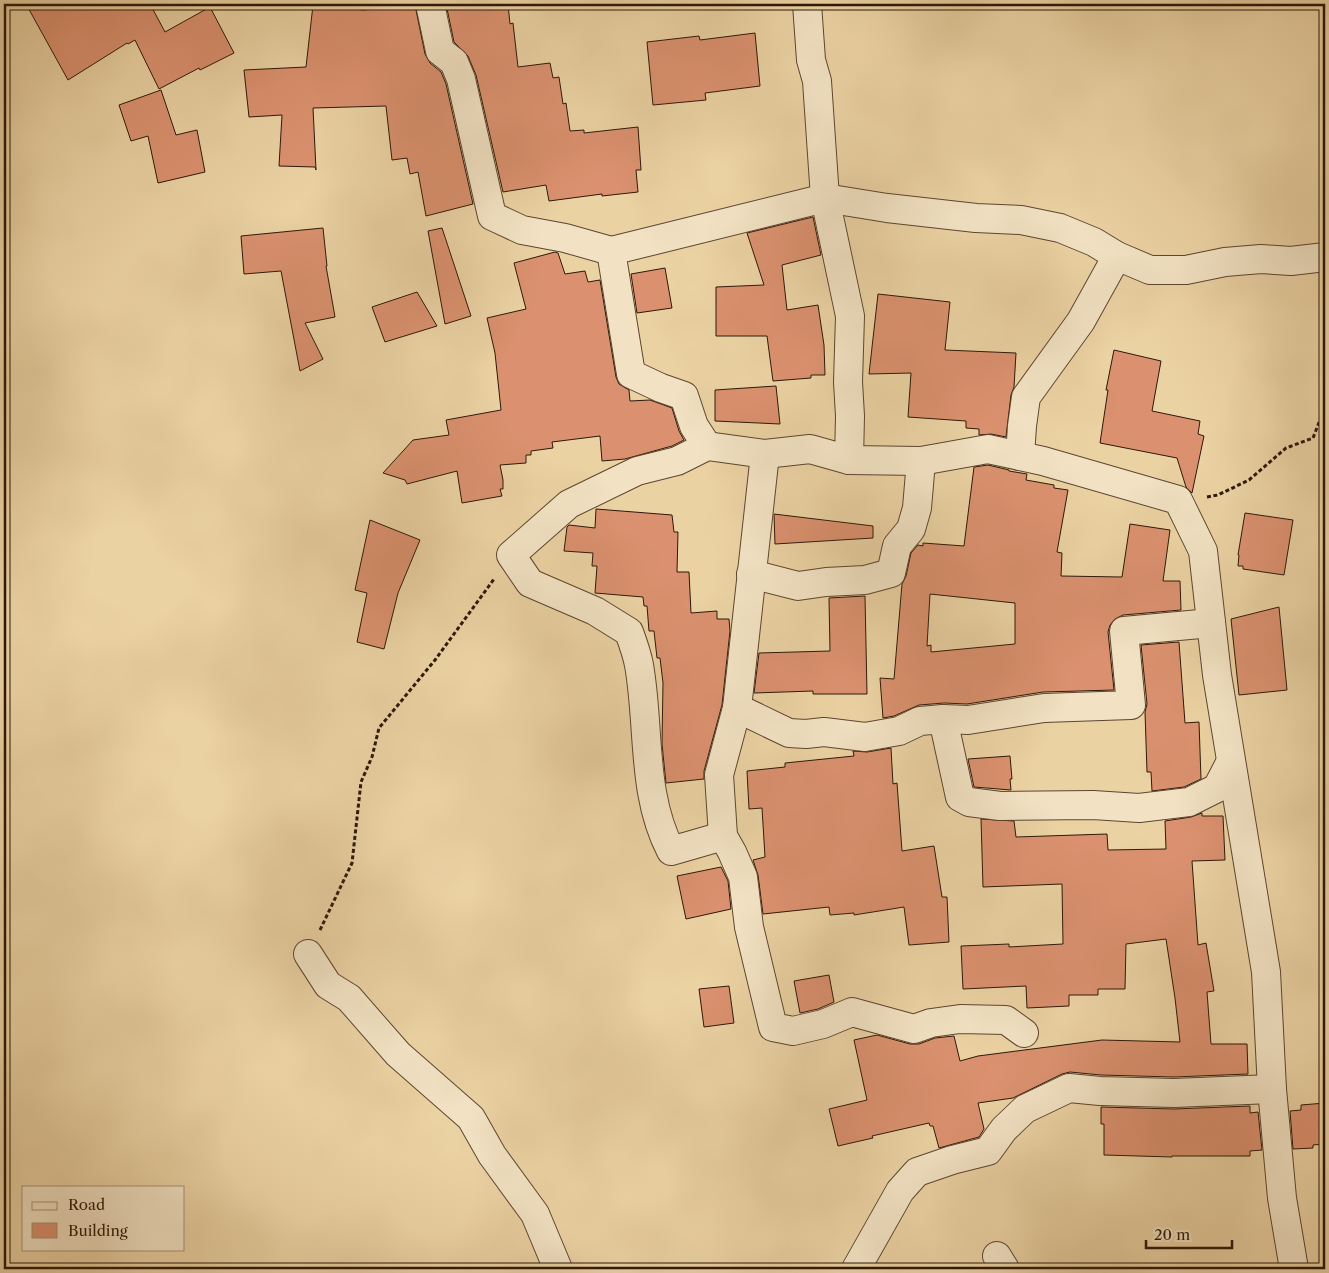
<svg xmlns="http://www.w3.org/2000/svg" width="1329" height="1273" font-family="'Libre Caslon Text',serif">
<rect width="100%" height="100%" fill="#ebd2a3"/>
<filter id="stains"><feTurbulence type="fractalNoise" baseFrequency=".004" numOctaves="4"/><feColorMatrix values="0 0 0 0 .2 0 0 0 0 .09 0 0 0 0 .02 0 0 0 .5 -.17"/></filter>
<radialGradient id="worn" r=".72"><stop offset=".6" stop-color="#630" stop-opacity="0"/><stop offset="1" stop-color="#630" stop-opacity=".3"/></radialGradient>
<g fill="#db916f" stroke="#2d1809" fill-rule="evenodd">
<polygon points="26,4 150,4 165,32 210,7 234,53 200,70 199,68 159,89 135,40 128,44 127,43 68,80"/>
<polygon points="446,4 508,4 510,24 513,23 518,67 550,63 553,78 559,77 563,104 566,103 570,131 584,130 584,133 638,127 641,170 636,170 638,192 602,196 602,194 549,201 546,185 503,192 476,75 468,56 454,42"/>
<polygon points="313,5 363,10 415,5 425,54 430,63 441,72 446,84 473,204 426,216 418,172 410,174 407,158 392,160 386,106 313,108 316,170 315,167 279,166 282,115 249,117 244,70 306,67"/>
<polygon points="755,33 760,86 705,93 706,100 653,105 647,42 699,36 700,40"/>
<polygon points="161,90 176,135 197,130 205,172 158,183 148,136 131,141 119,105"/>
<polygon points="813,217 821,255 782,265 787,310 818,305 824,345 825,375 811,375 811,378 773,381 767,336 716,336 716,287 764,285 747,233"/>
<polygon points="323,228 327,266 326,266 335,317 305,323 323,359 300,371 281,271 244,274 241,236"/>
<polygon points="442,228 471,316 445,324 428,231"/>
<polygon points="555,252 558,253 565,274 585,271 588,282 600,280 616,377 619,384 629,390 630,401 650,400 672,408 679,431 684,440 672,446 625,459 602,461 600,436 552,442 553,448 531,451 531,455 526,455 526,463 500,465 503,480 503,489 500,489 502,496 462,503 457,471 407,484 405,480 383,473 413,440 449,435 446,420 501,410 495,353 487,318 526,309 514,263"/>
<polygon points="665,268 672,308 637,313 631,274"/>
<polygon points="417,292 437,326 385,342 372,307"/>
<polygon points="878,294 950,302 945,350 1016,353 1014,387 1011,395 1006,437 991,434 979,435 979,429 966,428 966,421 908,417 911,373 869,374"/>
<polygon points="1114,350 1161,361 1152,411 1200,421 1198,434 1204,436 1192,493 1186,487 1177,458 1100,443 1108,390 1106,390"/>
<polygon points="776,386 780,424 715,421 715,390"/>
<path d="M988,465L1009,470V471L1027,474L1026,480L1054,485V488L1068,490L1057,552L1062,553L1061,576L1122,577L1130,524L1170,530L1163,581H1180L1181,610L1123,615L1115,619L1110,625L1108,632L1114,690L1043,692L967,704L944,703L919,705L894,716L883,718L880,678L894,679L902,584L906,576L911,553L918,545L923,546V543L964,546L974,467ZM930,594L1015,603V644L931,652V645L927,646Z"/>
<polygon points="596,509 672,515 674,532 678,532 677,572 689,572 691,613 717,611 717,619 729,619 730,631 722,705 704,771 704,779 666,783 662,744 663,683 660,658 657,658 654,631 649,631 647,606 644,606 643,597 595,593 597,566 592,566 593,553 564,551 567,527 569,525 595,528"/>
<polygon points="1245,513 1293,520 1284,575 1243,569 1243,566 1238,566 1239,555 1238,555"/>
<polygon points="774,514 873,526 873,538 775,544"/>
<polygon points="370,520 420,540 398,593 384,649 357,642 367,593 355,590"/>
<polygon points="865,596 867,694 813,694 813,691 754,693 759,653 830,651 829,598"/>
<polygon points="1279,607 1287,690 1239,695 1231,619"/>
<polygon points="1179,642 1185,723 1199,722 1201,779 1184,787 1152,791 1151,772 1147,772 1145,712 1147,704 1141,645"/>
<polygon points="891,748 893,784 897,783 902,851 934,846 942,897 947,897 949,942 909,945 904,907 854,915 854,913 830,915 829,907 763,914 758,875 753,860 765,857 762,808 749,809 747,771 785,767 785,763 854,756 853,751 867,752"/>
<polygon points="1010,756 1012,779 1010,779 1011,790 974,787 968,759"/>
<polygon points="1202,813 1202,816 1223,816 1225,860 1192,861 1198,945 1206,943 1214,991 1207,992 1211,1044 1247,1044 1248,1074 1174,1077 1101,1075 1070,1072 1062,1074 1013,1098 978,1103 984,1129 979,1137 939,1148 933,1126 930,1126 929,1123 872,1136 873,1138 838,1146 829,1109 867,1100 854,1040 877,1035 910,1044 919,1044 935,1038 954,1036 960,1061 978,1056 1102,1040 1180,1042 1175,998 1166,939 1126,944 1125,989 1098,989 1098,995 1069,995 1069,1006 1027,1008 1026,986 963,989 961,946 1009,944 1009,947 1063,944 1062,884 983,887 981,819 1014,821 1016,837 1107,834 1108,850 1166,849 1165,821 1191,817"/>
<polygon points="721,867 728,881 731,909 686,919 677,876"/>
<polygon points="829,975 834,1002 818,1009 800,1013 794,981"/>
<polygon points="729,986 734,1023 704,1027 699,989"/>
<polygon points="1325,1103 1325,1144 1313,1145 1313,1148 1293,1149 1290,1111 1301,1110 1301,1105"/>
<polygon points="1250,1106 1250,1113 1258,1112 1262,1150 1250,1151 1250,1156 1172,1156 1172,1157 1104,1155 1104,1124 1101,1124 1101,1107 1174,1109"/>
</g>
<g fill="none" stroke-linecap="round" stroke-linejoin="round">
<g stroke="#5c4630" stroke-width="30">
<g id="minor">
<polyline points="430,4 440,51 454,62 461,79 492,216 522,230 565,238 611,251 631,374 661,388 684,396 694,426 707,446"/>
<polyline points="807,4 811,60 817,81 825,198 850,316 848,382 850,416 849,460"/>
<polyline points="611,251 825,198 887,208 976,218 1021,220 1060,228 1094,242 1117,256 1150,270 1186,270 1225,262 1261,259 1291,261 1325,257"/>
<polyline points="765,454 737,708 789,733 806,734 824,732 865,737 899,731 920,721 943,719 960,797 969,802 1000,806 1093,805 1139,808 1189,802 1217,788 1230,763"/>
<polyline points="1020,456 1022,426 1026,397 1081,321 1117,256"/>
<polyline points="751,574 798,586 826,582 865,580 891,573 897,546 911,529 917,508 921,461"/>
<polyline points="737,708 719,775 723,836 732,852 743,877 749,927 773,1027 793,1031 823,1024 852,1012 914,1029 931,1023 960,1019 1006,1020 1024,1033"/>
<polyline points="943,719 968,720 1044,708 1131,705 1124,631 1211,623"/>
<path d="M723,836L671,851C641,794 650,727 639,665C637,654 633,643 629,632L595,611L530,583L511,555L569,504L637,471L677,461L707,446L765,454L810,449L849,460L921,461L988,449L1043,461L1178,500L1203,551L1217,675L1266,972L1272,1089L1282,1198L1294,1269"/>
<polyline points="308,954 328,985 349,998 398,1054 471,1118 492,1155 535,1214 558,1269"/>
<polyline points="997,1256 1005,1269"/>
<polyline points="856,1269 900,1191 917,1172 952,1160 988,1151 1004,1129 1025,1109 1069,1088 1100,1091 1174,1093 1272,1089"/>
</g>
</g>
<g stroke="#2d1809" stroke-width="3" stroke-dasharray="4 2.5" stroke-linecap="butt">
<polyline points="1207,497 1218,495 1249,480 1286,448 1313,438 1325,407"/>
<polyline points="320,930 352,863 361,782 372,757 379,728 435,660 494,579"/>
</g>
<use href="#minor" stroke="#f2e2c3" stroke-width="28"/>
</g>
<rect width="1329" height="1273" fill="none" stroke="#ebd2a3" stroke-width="20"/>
<rect x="5" y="5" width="1319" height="1263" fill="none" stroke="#2d1809" stroke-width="2.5"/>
<rect x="10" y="10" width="1309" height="1253" fill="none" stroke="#2d1809"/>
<rect x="22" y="1186" width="162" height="65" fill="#f2e2c3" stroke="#a39179"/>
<rect x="32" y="1202" width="25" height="8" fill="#f2e2c3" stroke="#a39179"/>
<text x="68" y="1210" font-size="15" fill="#2d1809">Road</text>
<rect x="32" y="1223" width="25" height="15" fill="#db916f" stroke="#a39179"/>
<text x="68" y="1236" font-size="15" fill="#2d1809">Building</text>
<path d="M1146 1240v8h86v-8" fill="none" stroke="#2d1809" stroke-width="2.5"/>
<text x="1154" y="1240" font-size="15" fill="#2d1809" stroke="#f2e2c3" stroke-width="4" paint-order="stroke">20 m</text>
<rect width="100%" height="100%" filter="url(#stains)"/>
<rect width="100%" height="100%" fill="url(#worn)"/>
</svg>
